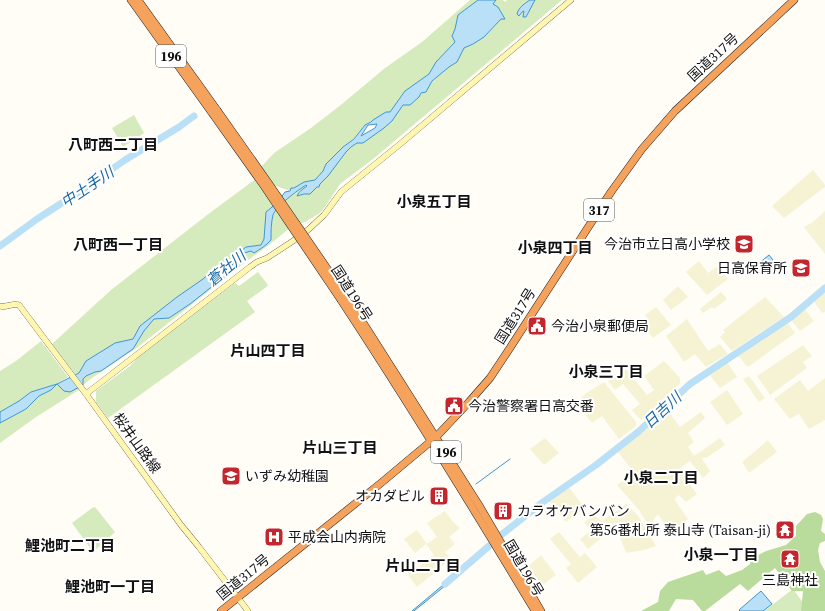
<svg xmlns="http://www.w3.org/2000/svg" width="825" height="611" font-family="'Source Serif 4','Noto Sans JP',serif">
<rect width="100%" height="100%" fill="#fffdf5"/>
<g fill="#f6f3d4">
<polygon points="813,170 825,185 825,187 784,218 772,206"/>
<polygon points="825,211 825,254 804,227 813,222"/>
<polygon points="699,261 708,273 718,266 728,279 707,295 686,272"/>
<polygon points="678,286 688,297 671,310 663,300"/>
<polygon points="825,290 825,312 822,313 813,300"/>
<polygon points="721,292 727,299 714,309 712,307 703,313 700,309"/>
<polygon points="765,297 784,317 732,351 720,337 725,332 723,330"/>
<polygon points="656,307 671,325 653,338 642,325 648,319 645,315"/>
<polygon points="804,308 814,321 800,331 790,319"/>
<polygon points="687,319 708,351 720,344 728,354 706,367 695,354 684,362 666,336"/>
<polygon points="787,322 795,333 748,367 737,355"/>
<polygon points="803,345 812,356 803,362 807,368 770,395 757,376"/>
<polygon points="664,361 680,378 680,383 641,420 632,410 640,404 623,384 615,390 608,381 626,369 647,395 654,390 644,376"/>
<polygon points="727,362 737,377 720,388 709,374"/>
<polygon points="749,376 765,398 759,402 743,379"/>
<polygon points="825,378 825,420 809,429 799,414 790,419 774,399 800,380 808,391"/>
<polygon points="604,382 636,422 636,426 619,439 602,416 592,423 576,403 585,394"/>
<polygon points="727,390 743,414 727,425 710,402"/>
<polygon points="669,412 680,427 701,412 705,418 688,433 694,442 688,447 694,456 720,438 725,445 706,458 705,457 702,459 710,471 703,478 690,461 679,469 697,494 686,502 679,495 674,499 688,519 670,532 658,514 649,526 639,510 617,485 634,472 617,451"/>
<polygon points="545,438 559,453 544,465 530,449"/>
<polygon points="768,440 777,452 749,473 742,462"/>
<polygon points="568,486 585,508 566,522 548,500"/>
<polygon points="627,504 639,517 656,546 644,550 626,553 621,540 613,528 588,549 580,539 591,531 584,522 595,516 602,521"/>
<polygon points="445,511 453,522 460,528 449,537 455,544 445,552 452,560 442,566 417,587 408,575 434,555 426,544 415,553 404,539 417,530 427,544 437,537 427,523"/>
<polygon points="559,532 580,557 585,553 597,567 578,583 566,568 571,564 550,539"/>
<polygon points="541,555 556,575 540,587 524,570"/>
</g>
<g fill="#d5ebbd">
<polygon points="470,0 478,0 458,15 455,29 452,36 455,42 436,62 429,74 405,91 390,112 386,112 371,122 365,125 353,139 344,146 326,164 323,171 315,180 300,184 290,191 257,179 276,204 266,212 264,239 261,245 246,247 229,261 216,273 210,273 203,279 177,297 140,326 133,339 115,343 86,361 79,373 75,374 52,344 111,290 207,215 257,178 262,166 274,153 311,128 342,104 385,68 422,42"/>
<path d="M496,0H503L505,2L507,0H530C521,4 521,7 519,16L525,10L523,17H526L535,0H562L373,159L340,184L327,204L320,213L305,222L291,227L269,245L248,260L138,347L92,378L83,385L82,388L36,417L0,443V423L26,409L39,396L51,390L57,384L31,392L19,401L0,412V371L16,361L41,341L68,377L58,383L64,391L86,376L95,372L101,371L133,349L144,331L154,319L169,318L190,304L219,281L241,254L251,251L254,253C260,249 266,246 271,240C271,232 271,223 273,215C276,206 298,190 306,185L303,190L297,195L305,194H310L319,184L328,176L345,153L351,147L392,121L403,105L415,101L437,76L449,67L457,62L464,48C482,41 488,33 501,19L493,4Z"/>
<polygon points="134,115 144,133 123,147 112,128"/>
<polygon points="258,272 268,285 265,288 247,301 255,312 108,418 96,402 96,391 130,366 139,356 235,283 239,286"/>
<polygon points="95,507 115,532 93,552 72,523 92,508"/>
<polygon points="793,589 809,611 764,611"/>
</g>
<polygon fill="#b9dc9c" points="815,512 821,515 823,519 821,531 825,534 825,541 820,543 818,550 820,562 825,571 825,611 801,611 803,591 792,591 775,568 748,591 740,584 705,611 702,611 693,600 676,599 669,611 641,611 658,602 660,591 668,582 703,570 706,575 719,570 726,576 742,570 750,564 751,559 766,551 786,545 796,536 796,526 807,514"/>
<g fill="#b9e0f7" stroke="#3f96cf" fill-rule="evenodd">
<path d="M478,0H496L493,4L498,7L505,19H501L484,37L473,44L464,48L457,62L449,67L432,81L426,92L421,93L419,97L410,105H403L392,121L384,128L363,143H357L351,147L346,152L328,176L320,184L319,187H317L310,194H304L297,196C299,191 303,189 307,186L306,185C298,190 276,206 273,215C271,223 271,232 271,240C266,246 260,249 254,253L251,251L241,254L219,281L190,304L169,318L154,319L144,331L133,349L101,371L95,372L86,376L83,379V385L70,392L64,391L57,384L51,390L39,396L26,409L0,423V412L19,401L31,392L57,384L79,373L86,361L115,343L133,339L140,326L177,297L203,279L210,273H216L229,261L246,247L261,245L264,239L266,212L277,203L285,192L290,191L291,188H294L304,182L315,180L323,171L326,164L343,147L354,139L365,125L371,122L373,120L386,112H390L405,91L429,74L436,62L455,42L452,36L455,29L458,15ZM377,124L375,128L361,136L368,125Z"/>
<path d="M530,0H535L526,17H523L524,11L522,12L519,16L517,14C518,8 525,3 530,0Z"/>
<polygon points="769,255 773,260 763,269 758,264"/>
<polygon points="486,549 487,550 472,564 414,611 412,611"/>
<polygon points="761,591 772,604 763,611 740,611 739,610"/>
</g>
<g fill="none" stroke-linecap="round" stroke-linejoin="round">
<polyline stroke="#3f96cf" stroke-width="1" points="476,484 510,459"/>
<g stroke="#b9e0f7" stroke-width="7">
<polyline points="0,246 37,219 82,190 125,160 179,127 194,116"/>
<polyline points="501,535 543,502 596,465 638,432 690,384 791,317 825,288"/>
<polyline points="445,584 489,546"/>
</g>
<g stroke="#333" stroke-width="6">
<g id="secondary">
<path d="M0,306C6,308 12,303 19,305L86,394L181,525L199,547L248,611"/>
<polyline points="86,394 232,281 250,267 257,262 267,258 293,241 309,229 324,215 341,192 352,183 399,145 571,0"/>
</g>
</g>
<g stroke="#222" stroke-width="8">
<g id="highway">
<polyline points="131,0 212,113"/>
<polyline points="138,0 217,110"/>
<polyline points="346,296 381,351 480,507 541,611"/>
<path d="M341,300C408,402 472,506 535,611"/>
<polyline points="221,611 381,483 436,437 469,402 490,378 506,354 611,192 642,149 675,111 794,0"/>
</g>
</g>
<use href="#secondary" stroke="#fff6b0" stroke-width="5.5"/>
<use href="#highway" stroke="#f5a25d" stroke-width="7"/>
<g stroke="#222" stroke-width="8" stroke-linecap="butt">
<g id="highway-bridge">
<polyline points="217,110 267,181 346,296"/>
<polyline points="212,113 264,186 341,300"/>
</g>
</g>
<use href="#highway-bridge" stroke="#f5a25d" stroke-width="7"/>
</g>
<defs>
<g id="school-square" transform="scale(1)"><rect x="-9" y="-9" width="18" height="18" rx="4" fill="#c4262e" stroke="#fff"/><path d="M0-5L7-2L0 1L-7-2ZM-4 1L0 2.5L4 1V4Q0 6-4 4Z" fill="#fff"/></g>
<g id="civic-square" transform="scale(1)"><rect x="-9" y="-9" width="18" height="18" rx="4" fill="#c4262e" stroke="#fff"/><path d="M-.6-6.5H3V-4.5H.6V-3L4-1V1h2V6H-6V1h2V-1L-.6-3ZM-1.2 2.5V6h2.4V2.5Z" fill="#fff"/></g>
<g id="building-square" transform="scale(1)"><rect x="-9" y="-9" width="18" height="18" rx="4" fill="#c4262e" stroke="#fff"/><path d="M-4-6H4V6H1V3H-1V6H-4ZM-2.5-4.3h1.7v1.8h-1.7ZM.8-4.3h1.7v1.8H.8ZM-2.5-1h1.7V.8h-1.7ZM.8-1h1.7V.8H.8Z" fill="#fff"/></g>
<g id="temple-square" transform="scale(1)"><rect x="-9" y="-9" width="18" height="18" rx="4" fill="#c4262e" stroke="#fff"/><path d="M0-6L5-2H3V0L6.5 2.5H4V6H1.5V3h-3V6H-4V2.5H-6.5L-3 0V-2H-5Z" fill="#fff"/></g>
<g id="hospital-square" transform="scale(1)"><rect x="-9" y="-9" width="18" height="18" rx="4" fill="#c4262e" stroke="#fff"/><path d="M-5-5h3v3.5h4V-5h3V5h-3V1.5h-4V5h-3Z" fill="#fff"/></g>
</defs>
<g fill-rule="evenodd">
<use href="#school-square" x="744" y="244"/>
<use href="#school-square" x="801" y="268"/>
<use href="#civic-square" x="537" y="326"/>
<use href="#civic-square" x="454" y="406"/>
<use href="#school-square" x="231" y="476"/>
<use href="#building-square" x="439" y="496"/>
<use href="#building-square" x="503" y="511"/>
<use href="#temple-square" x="785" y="530"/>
<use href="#hospital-square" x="274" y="537"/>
<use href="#temple-square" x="790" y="559"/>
</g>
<g text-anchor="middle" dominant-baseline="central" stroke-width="4" stroke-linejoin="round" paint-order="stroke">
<g fill="#fff" stroke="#585858" stroke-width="1">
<rect x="156" y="45" width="30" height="22" rx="3"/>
<rect x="584" y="199" width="30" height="22" rx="3"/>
<rect x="431" y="441" width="30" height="22" rx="3"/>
</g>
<g font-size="13" font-weight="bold" fill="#111">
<text x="171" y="56">196</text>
<text x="599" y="210">317</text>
<text x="446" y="452">196</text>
</g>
<g font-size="14" fill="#111" stroke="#fff">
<text transform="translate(713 57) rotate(-43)">国道317号</text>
<text transform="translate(352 293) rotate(57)">国道196号</text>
<text transform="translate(515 316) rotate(-58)">国道317号</text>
<text transform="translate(137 443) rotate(54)">桜井山路線</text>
<text transform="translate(524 568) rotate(59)">国道196号</text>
<text transform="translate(243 577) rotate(-39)">国道317号</text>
</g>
<g font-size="14" fill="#111" stroke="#fff" text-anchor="start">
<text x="730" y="244" text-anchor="end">今治市立日高小学校</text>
<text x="787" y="268" text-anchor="end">日高保育所</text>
<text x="551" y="326">今治小泉郵便局</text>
<text x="468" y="406">今治警察署日高交番</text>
<text x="245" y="476">いずみ幼稚園</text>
<text x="425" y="496" text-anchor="end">オカダビル</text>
<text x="517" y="511">カラオケバンバン</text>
<text x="771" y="530" text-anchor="end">第56番札所 泰山寺 (Taisan-ji)</text>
<text x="288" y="537">平成会山内病院</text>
<text x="790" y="580" text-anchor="middle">三島神社</text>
</g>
<g font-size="15" font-weight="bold" fill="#111" stroke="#fff">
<text x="113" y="144">八町西二丁目</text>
<text x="434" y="201">小泉五丁目</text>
<text x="118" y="244">八町西一丁目</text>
<text x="555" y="247">小泉四丁目</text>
<text x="268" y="350">片山四丁目</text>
<text x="606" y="371">小泉三丁目</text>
<text x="340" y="447">片山三丁目</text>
<text x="661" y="477">小泉二丁目</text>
<text x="70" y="545">鯉池町二丁目</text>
<text x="721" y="554">小泉一丁目</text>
<text x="423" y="565">片山二丁目</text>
<text x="110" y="586">鯉池町一丁目</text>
</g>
<g font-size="15" font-style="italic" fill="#1768a6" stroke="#fff">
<text transform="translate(87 187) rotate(-34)">中土手川</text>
<text transform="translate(226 268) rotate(-40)">蒼社川</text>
<text transform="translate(662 410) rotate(-43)">日吉川</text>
</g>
</g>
</svg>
